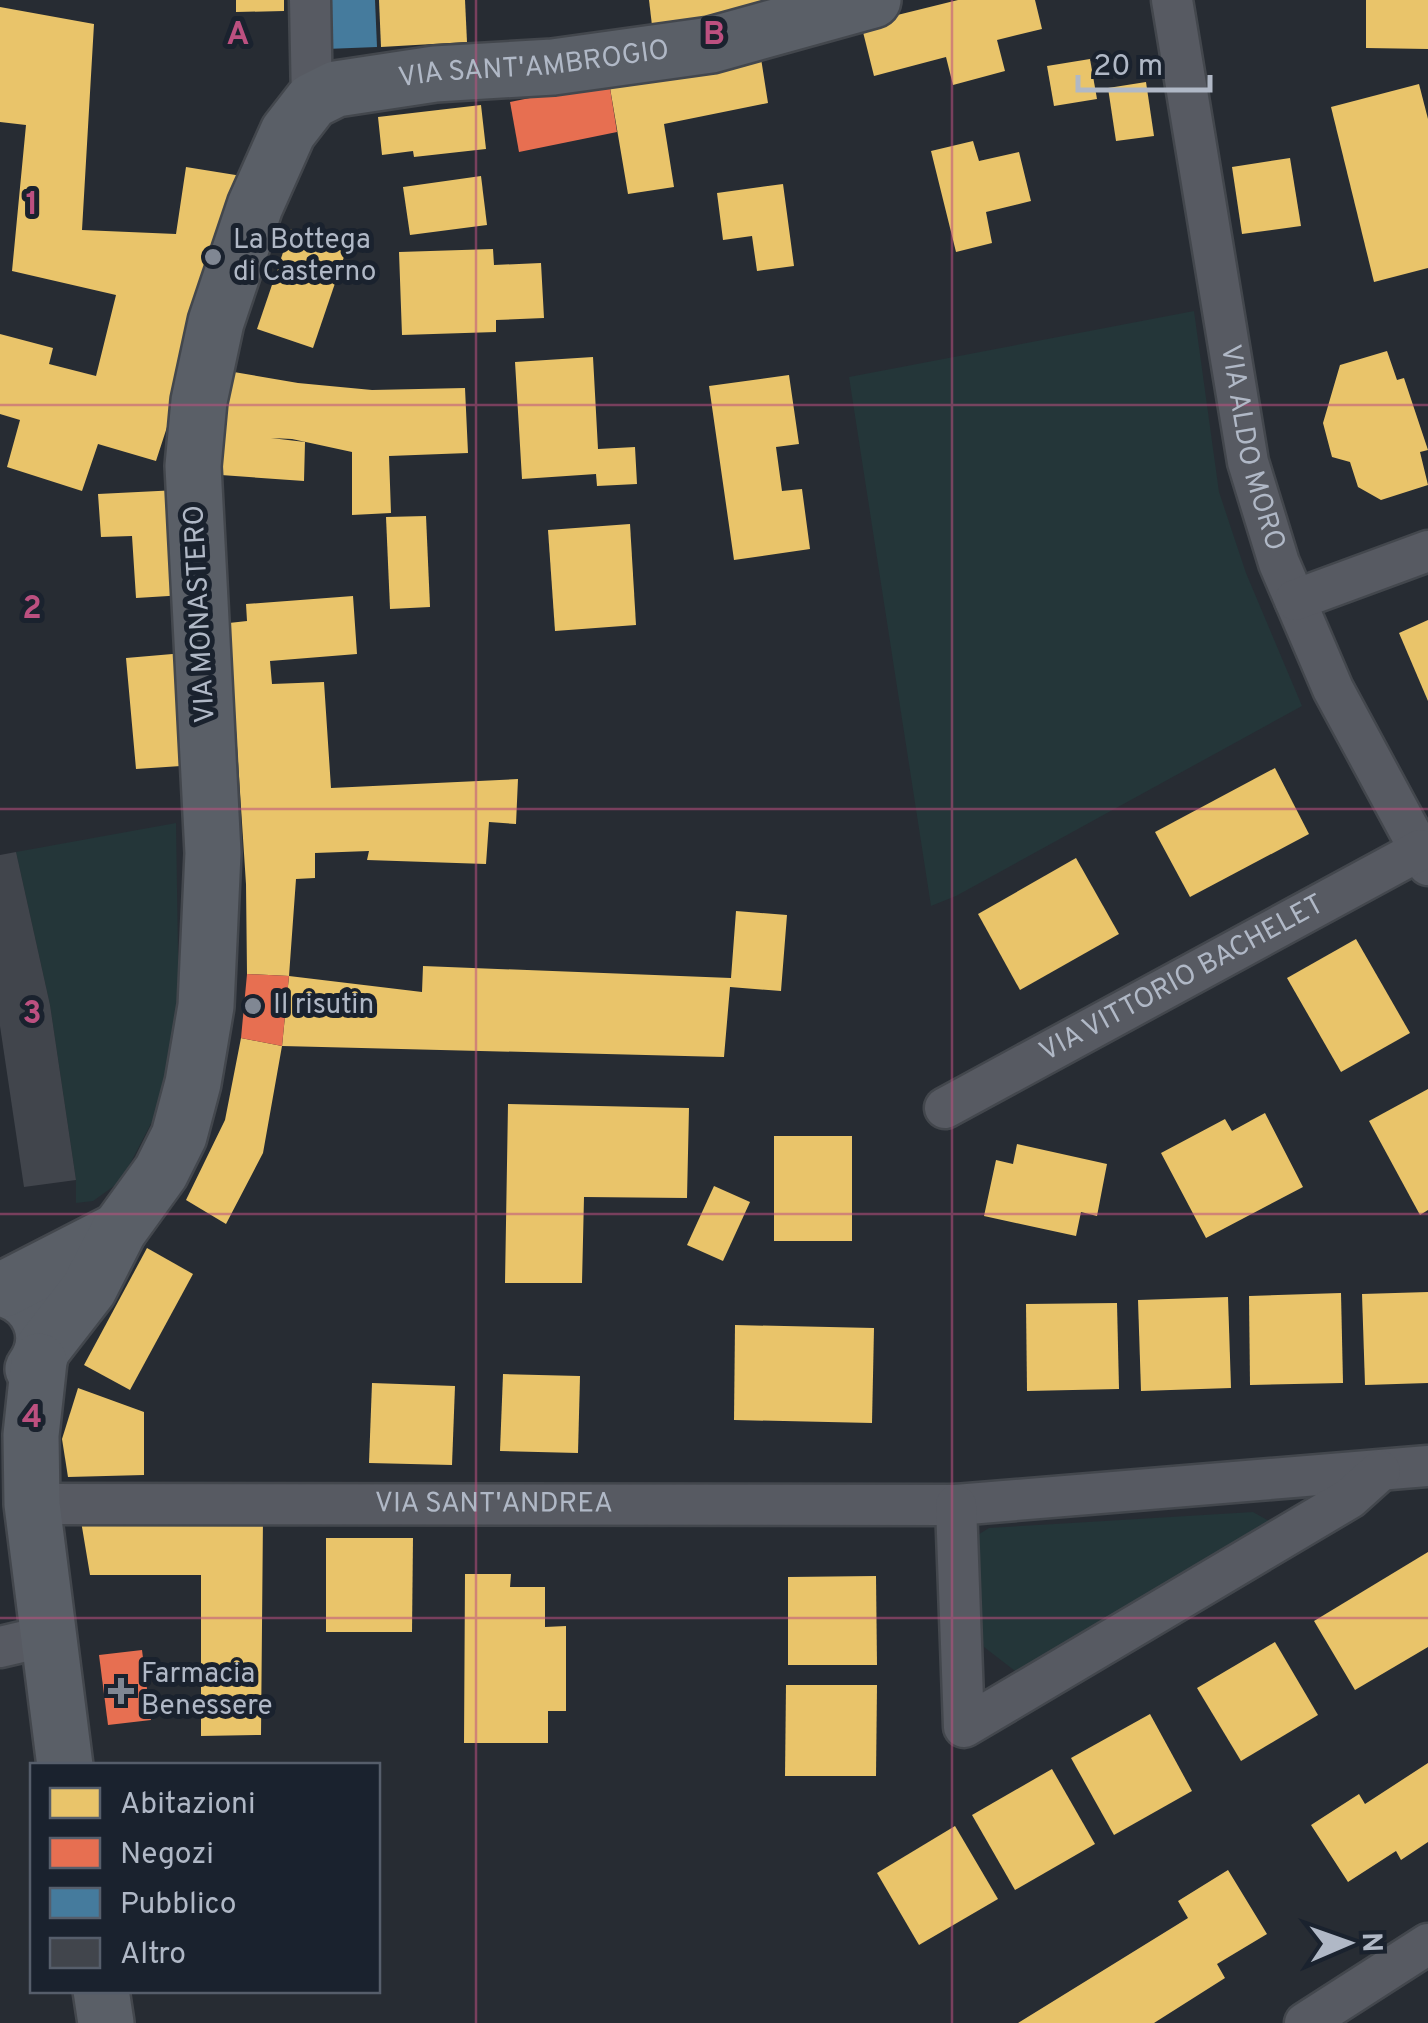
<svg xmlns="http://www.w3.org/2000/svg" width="1428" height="2023" font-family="Overpass,sans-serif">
<rect width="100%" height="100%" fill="#272c33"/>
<g fill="#243639">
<polygon points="1194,311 1219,492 1246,573 1302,706 956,896 931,906 849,377"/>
<polygon points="176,823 179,1019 171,1066 156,1114 121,1181 93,1201 76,1203 76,1180 50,1005 16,852"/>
<polygon points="1253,1512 1269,1521 1261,1543 1019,1674 984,1647 975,1611 973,1538 989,1528"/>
</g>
<g fill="#e9c46a">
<polygon points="236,0 284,0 284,11 236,12"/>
<polygon points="379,0 465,0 467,42 381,47"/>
<polygon points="649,0 782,0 653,34"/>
<polygon points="958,0 1035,0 1042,29 997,40 1005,71 953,85 946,57 874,76 861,24"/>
<polygon points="1366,0 1428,0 1428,49 1366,48"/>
<polygon points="0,7 94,24 82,230 176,234 186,167 248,177 156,461 98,444 82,491 7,467 20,420 0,414 0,334 53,348 49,364 96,376 116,295 12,271 26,125 0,122"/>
<polygon points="760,52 768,103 664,124 674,187 628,194 609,82"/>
<polygon points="1090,59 1097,99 1054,106 1047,66"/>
<polygon points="1146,82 1154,136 1116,141 1108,88"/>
<polygon points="1419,84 1428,119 1428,268 1374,282 1331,107"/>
<polygon points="481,105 486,149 414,157 413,151 382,155 378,117"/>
<polygon points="973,141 979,161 1019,152 1031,201 986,212 992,243 956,252 931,151"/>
<polygon points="1290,158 1301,226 1242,234 1232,167"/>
<polygon points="481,176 487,225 410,235 403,187"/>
<polygon points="783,184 794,266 757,271 752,236 723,240 717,193"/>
<polygon points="291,229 347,248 313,348 257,329"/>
<polygon points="493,249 494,265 541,263 544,318 496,320 496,332 402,335 399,252"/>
<polygon points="1387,351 1397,380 1404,378 1428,450 1420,452 1428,485 1381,500 1358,487 1350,462 1332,457 1323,423 1340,365"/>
<polygon points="593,357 598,449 635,447 637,484 597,486 596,474 522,479 515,362"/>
<polygon points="228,371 298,383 372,390 465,388 468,453 389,456 391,513 352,515 352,452 292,439 271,438 305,442 304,481 221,475 219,435"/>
<polygon points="789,375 799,444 776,447 782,491 802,489 810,549 734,560 709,386"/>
<polygon points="178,490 185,595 136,598 132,536 101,537 98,494"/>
<polygon points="426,516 430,607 390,609 386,517"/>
<polygon points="630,524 636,625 555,631 548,530"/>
<polygon points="353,596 357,654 270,661 272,684 324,682 331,788 518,779 516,824 489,822 486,864 367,860 369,851 315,853 315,878 296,879 289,976 247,974 246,884 229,623 247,621 246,604"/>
<polygon points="1428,620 1428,701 1399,633"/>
<polygon points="184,653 190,722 177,723 181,766 136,769 126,658"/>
<polygon points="1275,768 1309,834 1190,897 1155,832"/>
<polygon points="1076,858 1119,934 1020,990 978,914"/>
<polygon points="736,911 787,915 781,991 730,987 724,1057 282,1046 289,976 422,992 423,966 731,978"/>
<polygon points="1356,939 1410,1033 1341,1072 1287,978"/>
<polygon points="241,1038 282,1046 263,1153 226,1224 186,1200 225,1120"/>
<polygon points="1428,1089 1428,1210 1420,1215 1369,1121"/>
<polygon points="508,1104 689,1108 687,1198 584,1197 582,1283 505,1283"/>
<polygon points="1265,1113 1303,1187 1206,1238 1161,1153 1225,1119 1232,1131"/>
<rect x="774" y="1136" width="78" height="105"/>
<polygon points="1017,1144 1107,1164 1097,1216 1081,1212 1076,1236 984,1216 996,1160 1013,1164"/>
<polygon points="714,1186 750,1202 723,1261 687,1245"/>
<polygon points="147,1248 193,1274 130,1390 84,1365"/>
<polygon points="1428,1292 1428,1383 1365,1385 1362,1294"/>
<polygon points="1341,1293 1343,1383 1250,1385 1249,1296"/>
<polygon points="1228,1297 1231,1388 1141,1391 1138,1300"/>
<polygon points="1117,1303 1119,1389 1027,1391 1026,1304"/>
<polygon points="735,1325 874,1328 872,1423 734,1420"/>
<polygon points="503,1374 580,1376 578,1453 500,1451"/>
<polygon points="372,1383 455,1386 452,1465 369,1463"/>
<polygon points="78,1388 144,1412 144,1475 68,1477 62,1439"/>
<polygon points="80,1515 263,1517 261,1735 201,1736 201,1575 90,1575"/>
<polygon points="326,1538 413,1538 412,1632 326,1632"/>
<polygon points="1428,1552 1428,1647 1355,1690 1314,1621"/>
<polygon points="465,1574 511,1574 510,1587 545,1587 545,1627 566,1626 566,1711 548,1711 548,1743 464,1743"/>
<polygon points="876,1576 877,1665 788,1665 788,1577"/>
<polygon points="1275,1642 1318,1715 1241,1761 1197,1688"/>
<polygon points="786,1685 877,1685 876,1776 785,1776"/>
<polygon points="1150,1714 1192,1791 1114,1835 1071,1758"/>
<polygon points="1428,1763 1428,1842 1401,1860 1396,1851 1348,1882 1311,1825 1359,1794 1365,1804"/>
<polygon points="1052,1769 1095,1844 1015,1890 972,1815"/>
<polygon points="955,1826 998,1899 919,1945 877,1873"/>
<polygon points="1228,1870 1267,1934 1217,1964 1225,1978 1154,2023 1018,2023 1188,1918 1178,1901"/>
</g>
<g fill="#e76f51">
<polygon points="609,82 617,132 519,152 510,102"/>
<polygon points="247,974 289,976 282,1046 241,1038"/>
<polygon points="142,1650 151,1720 108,1725 99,1655"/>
</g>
<polygon fill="#457b9d" points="324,0 375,0 377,47 326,49"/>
<polygon fill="#41454c" points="16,852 50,1005 76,1180 24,1187 0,1026 0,855"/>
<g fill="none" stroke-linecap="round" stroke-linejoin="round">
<g stroke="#43474d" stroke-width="45">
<g id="street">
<polyline points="310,0 312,101"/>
<path id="s1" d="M1172,0L1248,462L1279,563L1333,689L1428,865"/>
<polyline points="1295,600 1428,551"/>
<path id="s2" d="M945,1108L1420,850"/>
<path id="s3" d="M32,1504L956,1505L1428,1466"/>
<polyline points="956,1505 964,1727 1350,1498 1380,1471"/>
<polyline points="0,1647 47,1636"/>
<polyline points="1305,2023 1428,1944"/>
</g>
</g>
<g stroke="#43474d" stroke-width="60">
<g id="secondary">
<path d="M0,1288C38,1296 57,1336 33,1369"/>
<polyline points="4,1289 119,1230"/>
<path id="s4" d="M44,1347L89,1289L119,1230L161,1172L179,1136L193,1083L206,1006L213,853L193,466L199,401L216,322L255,206L288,132L312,101L336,89L435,74L553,67L711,45L873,0"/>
<polyline points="39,1361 31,1435 32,1504 65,1766"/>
<polyline points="101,1990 106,2023"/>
</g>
</g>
<use href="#street" stroke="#575a62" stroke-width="40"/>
<use href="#secondary" stroke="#5a5f67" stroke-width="55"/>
</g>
<path fill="none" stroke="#bc5080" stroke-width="2.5" stroke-opacity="0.55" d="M476,0V2023M952,0V2023M0,405H1428M0,809H1428M0,1214H1428M0,1618H1428"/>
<g fill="#808793" stroke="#1a222e" stroke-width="4">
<circle cx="213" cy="257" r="10"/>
<circle cx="253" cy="1006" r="10"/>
<path d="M116 1676h10v10h10v10h-10v10h-10v-10h-10v-10h10z"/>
</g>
<g text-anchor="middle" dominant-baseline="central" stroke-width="10" stroke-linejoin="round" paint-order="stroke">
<g font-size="28" fill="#b0b8c6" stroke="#1a222e">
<text stroke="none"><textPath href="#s4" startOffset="1540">VIA SANT'AMBROGIO</textPath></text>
<text stroke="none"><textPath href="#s1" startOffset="455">VIA ALDO MORO</textPath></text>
<text transform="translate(201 614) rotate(-93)">VIA MONASTERO</text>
<text stroke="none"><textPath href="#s2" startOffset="270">VIA VITTORIO BACHELET</textPath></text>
<text stroke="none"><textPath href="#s3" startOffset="462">VIA SANT'ANDREA</textPath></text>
</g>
<g font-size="28" fill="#b0b8c6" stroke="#1a222e" text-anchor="start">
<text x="233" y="241">La Bottega<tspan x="233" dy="32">di Casterno</tspan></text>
<text x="273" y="1006">Il risutin</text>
<text x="141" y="1675">Farmacia<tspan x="141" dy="32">Benessere</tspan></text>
</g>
</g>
<g font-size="32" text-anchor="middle" font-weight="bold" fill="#bc5080" stroke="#1a222e" stroke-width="10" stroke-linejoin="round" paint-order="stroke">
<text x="238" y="44">A</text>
<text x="714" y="44">B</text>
<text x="32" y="214">1</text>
<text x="32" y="618">2</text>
<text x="32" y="1023">3</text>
<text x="32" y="1427">4</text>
</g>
<rect x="30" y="1763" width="350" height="230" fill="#1a222e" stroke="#565e6b" stroke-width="2.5"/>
<rect x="50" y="1788" width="50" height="30" fill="#e9c46a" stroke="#565e6b" stroke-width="2.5"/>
<text x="120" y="1813" font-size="30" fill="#b0b8c6">Abitazioni</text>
<rect x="50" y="1838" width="50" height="30" fill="#e76f51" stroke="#565e6b" stroke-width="2.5"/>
<text x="120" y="1863" font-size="30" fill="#b0b8c6">Negozi</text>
<rect x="50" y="1888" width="50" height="30" fill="#457b9d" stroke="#565e6b" stroke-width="2.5"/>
<text x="120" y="1913" font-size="30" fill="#b0b8c6">Pubblico</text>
<rect x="50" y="1938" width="50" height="30" fill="#41454c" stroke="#565e6b" stroke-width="2.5"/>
<text x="120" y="1963" font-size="30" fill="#b0b8c6">Altro</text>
<g transform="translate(1348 1943) rotate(88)" stroke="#1a222e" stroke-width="8" paint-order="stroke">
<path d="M0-8L18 38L0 25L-18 38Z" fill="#b0b8c6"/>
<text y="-15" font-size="28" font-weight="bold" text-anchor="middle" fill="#b0b8c6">N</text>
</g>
<path d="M1078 75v15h132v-15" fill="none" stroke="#b0b8c6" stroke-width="5"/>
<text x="1093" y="75" font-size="30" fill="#b0b8c6" stroke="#1a222e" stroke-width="8" paint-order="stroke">20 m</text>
</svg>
